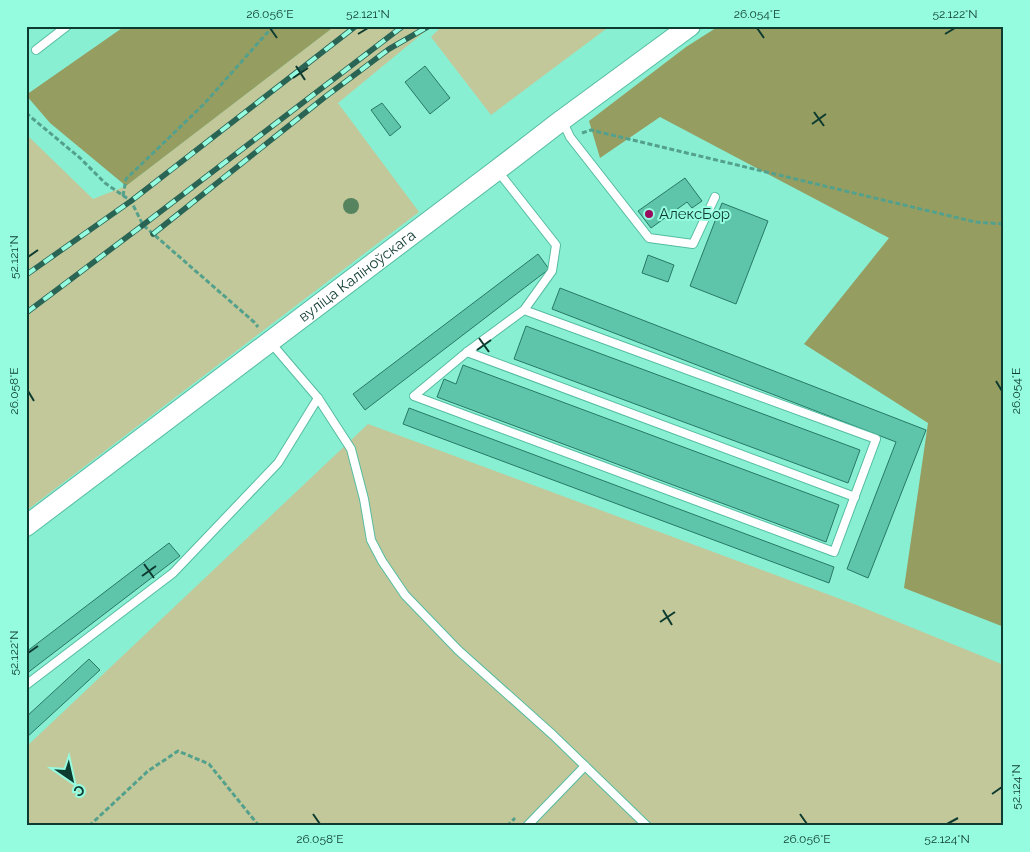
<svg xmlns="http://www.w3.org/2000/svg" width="1030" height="852" font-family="Raleway,sans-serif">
<rect width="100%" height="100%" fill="#89efd3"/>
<g fill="#c2c899">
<polygon points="335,26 433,26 423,33 338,103 419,212 26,511 26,134 93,199 126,186"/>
<polygon points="442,26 610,26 491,115 431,37"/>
<polygon points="368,424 854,604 1004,665 1004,826 26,826 26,747"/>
</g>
<g fill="#969d61">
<polygon points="125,26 335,26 126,186 50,123 26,95"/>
<polygon points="719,26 1004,26 1004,627 904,588 928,423 804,344 889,238 660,117 600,158 589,121 686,47"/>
</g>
<g fill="#5ec5ab" stroke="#277965">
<polygon points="425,66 450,98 430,114 405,82"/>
<polygon points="382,103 401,127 390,136 371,110"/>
<polygon points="685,178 702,201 692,208 687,202 651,228 638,211"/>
<polygon points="722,203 768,221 736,304 690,286"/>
<polygon points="538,254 549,269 365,410 353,394"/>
<polygon points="648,255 674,265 668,282 642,273"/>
<polygon points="560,288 926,430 868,578 847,569 896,442 552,309"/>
<polygon points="526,326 860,450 848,483 514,359"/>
<polygon points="463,365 839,505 826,542 437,397 444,379 456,384"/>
<polygon points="409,408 834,567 829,583 403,424"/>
<polygon points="169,543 180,556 26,674 26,652"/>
<polygon points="89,659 100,670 26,738 26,717"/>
</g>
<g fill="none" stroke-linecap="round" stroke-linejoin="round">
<g stroke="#54bca1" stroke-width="10">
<g id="service">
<polyline points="36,50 67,26"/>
<polyline points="563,122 570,137 649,238 693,244 715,197"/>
<polyline points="497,170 556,245 552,271 524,310 467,352 414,396 834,552 876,439 524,310"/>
<polyline points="271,343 318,398 351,449 364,499 371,540 382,561 405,595 458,650 553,735 647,826"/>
<polyline points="467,352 855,497"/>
<polyline points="26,685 173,573 278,463 318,398"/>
<polyline points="527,826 585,766"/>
</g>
</g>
<g stroke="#54bca1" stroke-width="22">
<g id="tertiary">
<path id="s1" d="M26,526L497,170L562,120L690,26"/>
</g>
</g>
<g stroke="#53a18c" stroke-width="3" stroke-dasharray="5 2.5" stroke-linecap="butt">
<polyline points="26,113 80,158 105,183 131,201 143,225 254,322 258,327"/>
<polyline points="582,133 591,130 975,222 1004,224"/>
<polyline points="123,196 126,179 204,104 266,34 275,26"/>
<polyline points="89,826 148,771 178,751 209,764 259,826"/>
<polyline points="507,826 515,818"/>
</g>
<use href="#service" stroke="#fff" stroke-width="8"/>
<use href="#tertiary" stroke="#fff" stroke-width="20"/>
<g stroke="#296455" stroke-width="5.5">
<g id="rail">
<polyline points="153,234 325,97 389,49 429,26"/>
<polyline points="26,275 131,201 356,26"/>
<polyline points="26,313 143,225 403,26"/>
</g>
</g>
<use href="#rail" stroke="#96fce0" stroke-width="4" stroke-dasharray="11" stroke-linecap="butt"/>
</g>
<circle fill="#55845f" cx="351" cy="206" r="8"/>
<path fill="none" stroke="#0d3b30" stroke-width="2" d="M270,28L277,38M757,28L764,38M358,34L368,28M945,34L955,28M296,66L305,80M293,78L308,68M814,112L824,126M812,124L826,114M28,257L38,250M479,338L489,352M477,350L491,340M996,381L1002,391M28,391L34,401M144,564L154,578M142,576L156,566M663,610L672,625M660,622L675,612M28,653L38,646M992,794L1002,787M313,814L320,824M800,814L807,824M947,824L958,818"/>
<circle fill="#990a5c" stroke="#96fce0" stroke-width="2" cx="649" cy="214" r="5"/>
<g text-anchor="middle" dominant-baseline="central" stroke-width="4" stroke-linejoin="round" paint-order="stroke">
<g font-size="15" fill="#0d3b30" stroke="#96fce0" text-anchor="start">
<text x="659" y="214">АлексБор</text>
</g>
<g font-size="15" fill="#0d3b30" stroke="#96fce0">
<text stroke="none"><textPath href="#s1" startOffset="415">вуліца Каліноўскага</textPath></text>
</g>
</g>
<rect width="1030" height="852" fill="none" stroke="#96fce0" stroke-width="55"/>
<g transform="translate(72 780) rotate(146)" stroke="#96fce0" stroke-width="4" paint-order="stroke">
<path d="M0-4L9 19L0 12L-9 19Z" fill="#0d3b30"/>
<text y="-8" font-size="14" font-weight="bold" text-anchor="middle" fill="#0d3b30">С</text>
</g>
<rect x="28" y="28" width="974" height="796" fill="none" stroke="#0d3b30" stroke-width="2"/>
<g font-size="12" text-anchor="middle" fill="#0d3b30">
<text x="270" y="18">26.056°E</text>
<text x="368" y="18">52.121°N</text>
<text x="757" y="18">26.054°E</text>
<text x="955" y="18">52.122°N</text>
<text transform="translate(14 257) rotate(-90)" y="4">52.121°N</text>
<text transform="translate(14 391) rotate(-90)" y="4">26.058°E</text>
<text transform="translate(1016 391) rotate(-90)" y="4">26.054°E</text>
<text transform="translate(14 653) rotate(-90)" y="4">52.122°N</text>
<text transform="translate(1016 787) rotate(-90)" y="4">52.124°N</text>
<text x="320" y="843">26.058°E</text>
<text x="807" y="843">26.056°E</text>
<text x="947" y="843">52.124°N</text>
</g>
</svg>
